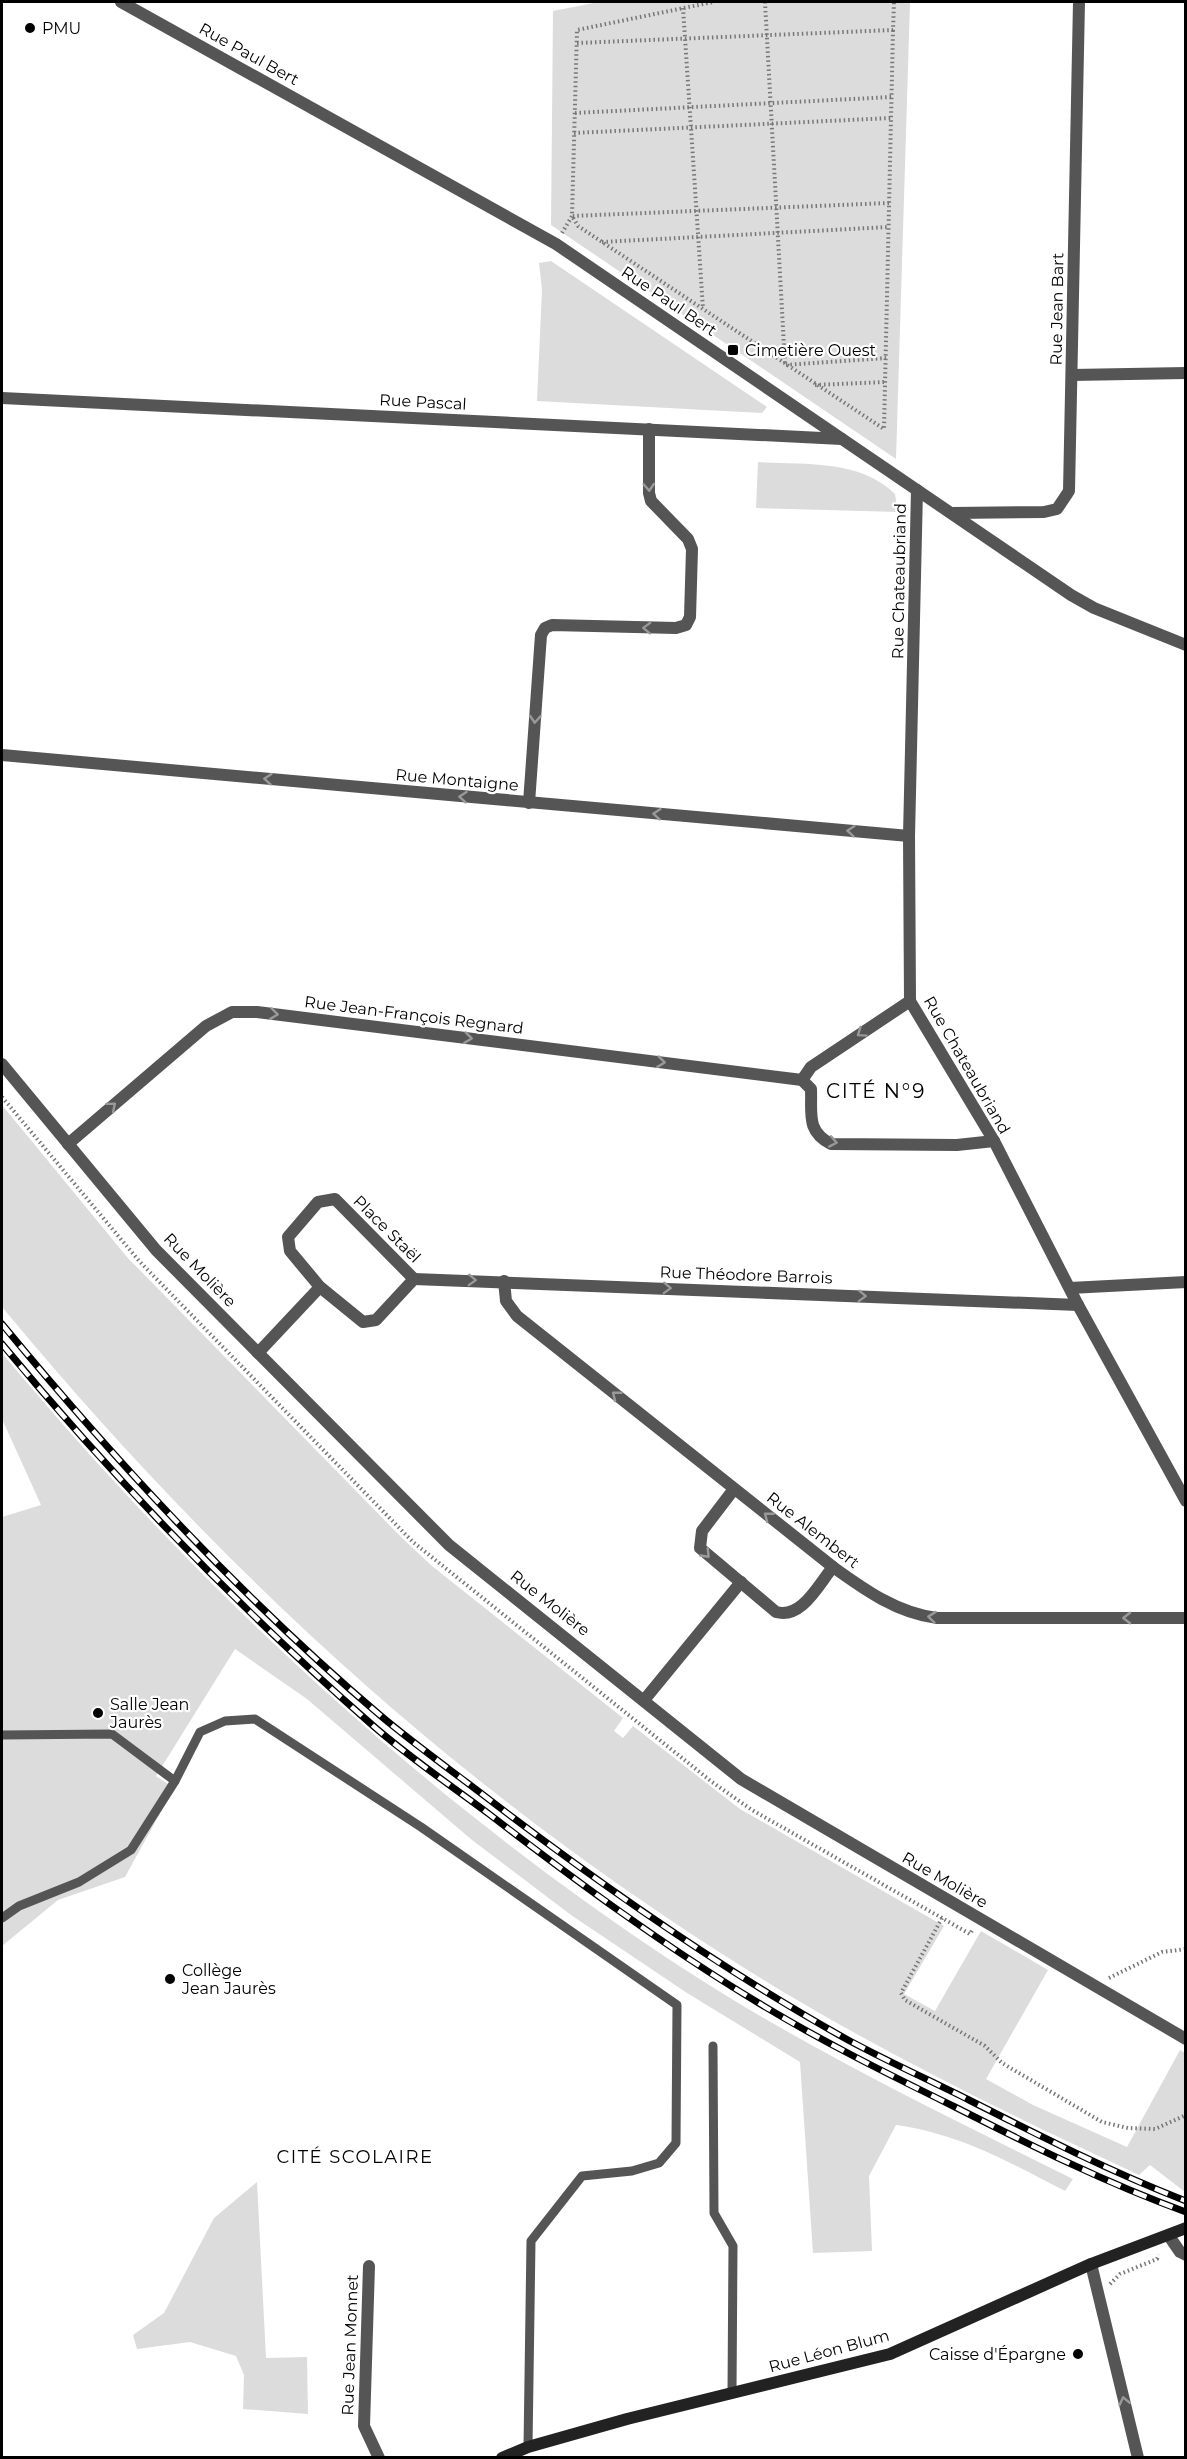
<svg xmlns="http://www.w3.org/2000/svg" width="1187" height="2459" font-family="Montserrat,sans-serif">
<rect width="100%" height="100%" fill="#fff"/>
<g fill="#dcdcdc">
<polygon points="599,2 910,2 896,459 551,225 553,11"/>
<polygon points="551,261 767,407 762,413 537,401 542,290 539,263"/>
<path d="M758,462C804,465 860,459 895,494L898,512L756,508Z"/>
<path d="M2,1105L127,1257L401,1537L432,1566L623,1718L614,1731L623,1738L633,1726L740,1809L944,1926L904,1994L935,2011L981,1931L1048,1970L986,2079L1033,2105L1127,2147L1180,2050L1185,2053V2192L1150,2165L1139,2175C995,2108 850,2037 716,1950C439,1772 212,1560 2,1307Z"/>
<path d="M2,1353C194,1584 413,1788 664,1956C793,2042 934,2110 1073,2179L1065,2191C1009,2162 960,2134 896,2125L869,2176L872,2251L813,2253L800,2062L687,1993L571,1915L472,1840L307,1699L235,1649L156,1776L174,1788L125,1877L58,1900L2,1946V1517L41,1505L2,1419Z"/>
<polygon points="257,2182 266,2358 307,2357 308,2414 243,2409 244,2375 236,2356 190,2342 137,2349 133,2335 164,2313 214,2218"/>
</g>
<g fill="none" stroke-linecap="round" stroke-linejoin="round">
<g stroke="#777" stroke-width="4" stroke-dasharray="1.5 3" stroke-linecap="butt">
<polyline points="765,2 785,365 886,358"/>
<polyline points="683,8 703,309"/>
<polyline points="577,43 893,30 894,2"/>
<polyline points="575,113 892,97"/>
<polyline points="574,133 891,118"/>
<polyline points="889,203 572,216 578,226 884,429 893,30"/>
<polyline points="562,233 572,216 577,30 713,2"/>
<polyline points="602,242 889,227"/>
<polyline points="815,385 885,382"/>
<polyline points="2,1097 140,1262 413,1542 712,1782 752,1810 970,1934 973,1929"/>
<polyline points="942,1918 901,1993 905,2000 985,2046 1002,2063 1102,2122 1128,2128 1155,2129 1186,2115"/>
<polyline points="1109,1978 1162,1952 1186,1949"/>
<polyline points="1110,2284 1120,2274 1157,2259 1159,2255"/>
</g>
<g stroke="#555" stroke-width="9">
<polyline points="2,1735 112,1734 175,1781"/>
<polyline points="2,1918 19,1906 79,1882 131,1850 175,1781 200,1732 225,1721 255,1719 421,1827 677,2005 676,2143 659,2163 632,2171 582,2176 531,2241 528,2447"/>
<polyline points="713,2046 714,2213 733,2246 732,2393"/>
</g>
<g stroke="#555" stroke-width="12">
<polyline points="121,2 556,244 1071,595 1094,608 1186,645"/>
<polyline points="1072,375 1186,373"/>
<polyline points="2,398 842,439"/>
<polyline points="917,490 909,836 910,1001 994,1141 1078,1305 1186,1501"/>
<polyline points="952,513 1044,512 1057,509 1069,491 1079,2"/>
<polyline points="2,755 909,836"/>
<polyline points="529,803 541,635 545,628 552,625 676,628 686,625 690,617 692,549 688,539 651,501 649,493 649,429"/>
<polyline points="2,1064 156,1250 449,1545 741,1779 1186,2039"/>
<polyline points="802,1080 811,1067 910,1001"/>
<path d="M68,1144L206,1026L232,1012H257L802,1080L811,1089C812,1114 806,1131 831,1144L957,1145L994,1141"/>
<polygon points="335,1199 414,1279 376,1320 363,1322 320,1287 290,1251 288,1237 318,1202"/>
<polyline points="414,1279 1078,1305"/>
<path d="M504,1281L506,1301L517,1316L833,1567C865,1590 897,1613 937,1618H1186"/>
<polyline points="1070,1288 1186,1282"/>
<polyline points="258,1353 320,1287"/>
<path d="M734,1489L702,1531L700,1548L776,1612C802,1619 818,1585 833,1567"/>
<polyline points="645,1699 741,1582"/>
<polyline points="1169,2236 1180,2252 1186,2255"/>
<polyline points="1091,2264 1138,2458"/>
<polyline points="369,2266 364,2426 379,2458"/>
</g>
<polyline stroke="#222" stroke-width="12" points="502,2458 528,2447 627,2419 890,2354 1091,2264 1186,2228"/>
<g stroke="#000" stroke-width="7">
<g id="rail">
<path d="M2,1324C115,1461 245,1601 381,1716C413,1743 448,1768 482,1794C598,1883 719,1968 848,2040C887,2061 929,2080 969,2100C1040,2136 1111,2172 1186,2201"/>
<path d="M2,1344C114,1479 238,1607 370,1723C407,1756 449,1784 489,1814C575,1880 664,1946 757,2002C821,2041 888,2074 955,2107C1030,2145 1106,2183 1186,2212"/>
</g>
</g>
<use href="#rail" stroke="#fff" stroke-width="4.5" stroke-dasharray="14" stroke-linecap="butt"/>
</g>
<defs><path id="oneway-chevron" d="M-2-3.5L2.5 0L-2 3.5" fill="none" stroke-width="1.6" stroke-linecap="round" stroke-linejoin="round" transform="scale(1.5)"/></defs>
<g stroke="#999">
<use href="#oneway-chevron" transform="translate(649 487) rotate(87)"/>
<use href="#oneway-chevron" transform="translate(647 628) rotate(-178)"/>
<use href="#oneway-chevron" transform="translate(535 719) rotate(94)"/>
<use href="#oneway-chevron" transform="translate(268 779) rotate(-175)"/>
<use href="#oneway-chevron" transform="translate(463 797) rotate(-175)"/>
<use href="#oneway-chevron" transform="translate(657 814) rotate(-175)"/>
<use href="#oneway-chevron" transform="translate(851 831) rotate(-175)"/>
<use href="#oneway-chevron" transform="translate(274 1014) rotate(7)"/>
<use href="#oneway-chevron" transform="translate(861 1033) rotate(145)"/>
<use href="#oneway-chevron" transform="translate(468 1038) rotate(7)"/>
<use href="#oneway-chevron" transform="translate(661 1062) rotate(7)"/>
<use href="#oneway-chevron" transform="translate(112 1106) rotate(-40)"/>
<use href="#oneway-chevron" transform="translate(833 1142) rotate(11)"/>
<use href="#oneway-chevron" transform="translate(472 1280) rotate(2)"/>
<use href="#oneway-chevron" transform="translate(667 1288) rotate(2)"/>
<use href="#oneway-chevron" transform="translate(862 1296) rotate(2)"/>
<use href="#oneway-chevron" transform="translate(616 1395) rotate(-141)"/>
<use href="#oneway-chevron" transform="translate(768 1516) rotate(-142)"/>
<use href="#oneway-chevron" transform="translate(706 1554) rotate(46)"/>
<use href="#oneway-chevron" transform="translate(932 1617) rotate(-174)"/>
<use href="#oneway-chevron" transform="translate(1127 1618) rotate(180)"/>
<use href="#oneway-chevron" transform="translate(1124 2401) rotate(-103)"/>
</g>
<g fill="#000" stroke="#fff" stroke-width="2">
<circle cx="30" cy="28" r="6"/>
<rect x="727" y="344" width="12" height="12" rx="3"/>
<circle cx="98" cy="1713" r="6"/>
<circle cx="170" cy="1979" r="6"/>
<circle cx="1078" cy="2354" r="6"/>
</g>
<g text-anchor="middle" dominant-baseline="central" stroke-width="4.5" stroke-linejoin="round" paint-order="stroke">
<g font-size="16" fill="#000" stroke="#fff" text-anchor="start">
<text x="42" y="28">PMU</text>
<text x="745" y="350">Cimetière Ouest</text>
<text x="110" y="1704">Salle Jean<tspan x="110" dy="18">Jaurès</tspan></text>
<text x="182" y="1970">Collège<tspan x="182" dy="18">Jean Jaurès</tspan></text>
<text x="1066" y="2354" text-anchor="end">Caisse d'Épargne</text>
</g>
<g font-size="16" fill="#000" stroke="#fff">
<text transform="translate(249 54) rotate(29)">Rue Paul Bert</text>
<text transform="translate(669 301) rotate(34)">Rue Paul Bert</text>
<text transform="translate(1057 309) rotate(-89)">Rue Jean Bart</text>
<text transform="translate(423 402) rotate(3)">Rue Pascal</text>
<text transform="translate(899 581) rotate(-89)">Rue Chateaubriand</text>
<text transform="translate(457 780) rotate(5)">Rue Montaigne</text>
<text transform="translate(414 1015) rotate(7)">Rue Jean-François Regnard</text>
<text transform="translate(967 1065) rotate(60)">Rue Chateaubriand</text>
<text transform="translate(387 1229) rotate(45)">Place Staël</text>
<text transform="translate(200 1270) rotate(46)">Rue Molière</text>
<text transform="translate(746 1275) rotate(2)">Rue Théodore Barrois</text>
<text transform="translate(813 1530) rotate(38)">Rue Alembert</text>
<text transform="translate(550 1603) rotate(38)">Rue Molière</text>
<text transform="translate(945 1880) rotate(30)">Rue Molière</text>
<text transform="translate(350 2345) rotate(-88)">Rue Jean Monnet</text>
<text transform="translate(829 2351) rotate(-15)">Rue Léon Blum</text>
</g>
<g font-size="18" letter-spacing="1.5" fill="#000" stroke="#fff">
<text x="355" y="2157">CITÉ SCOLAIRE</text>
</g>
<g font-size="20" letter-spacing="1.5" fill="#000" stroke="#fff">
<text x="876" y="1091">CITÉ N°9</text>
</g>
</g>
<rect width="1187" height="2459" fill="none" stroke="#000000" stroke-width="6"/>
</svg>
